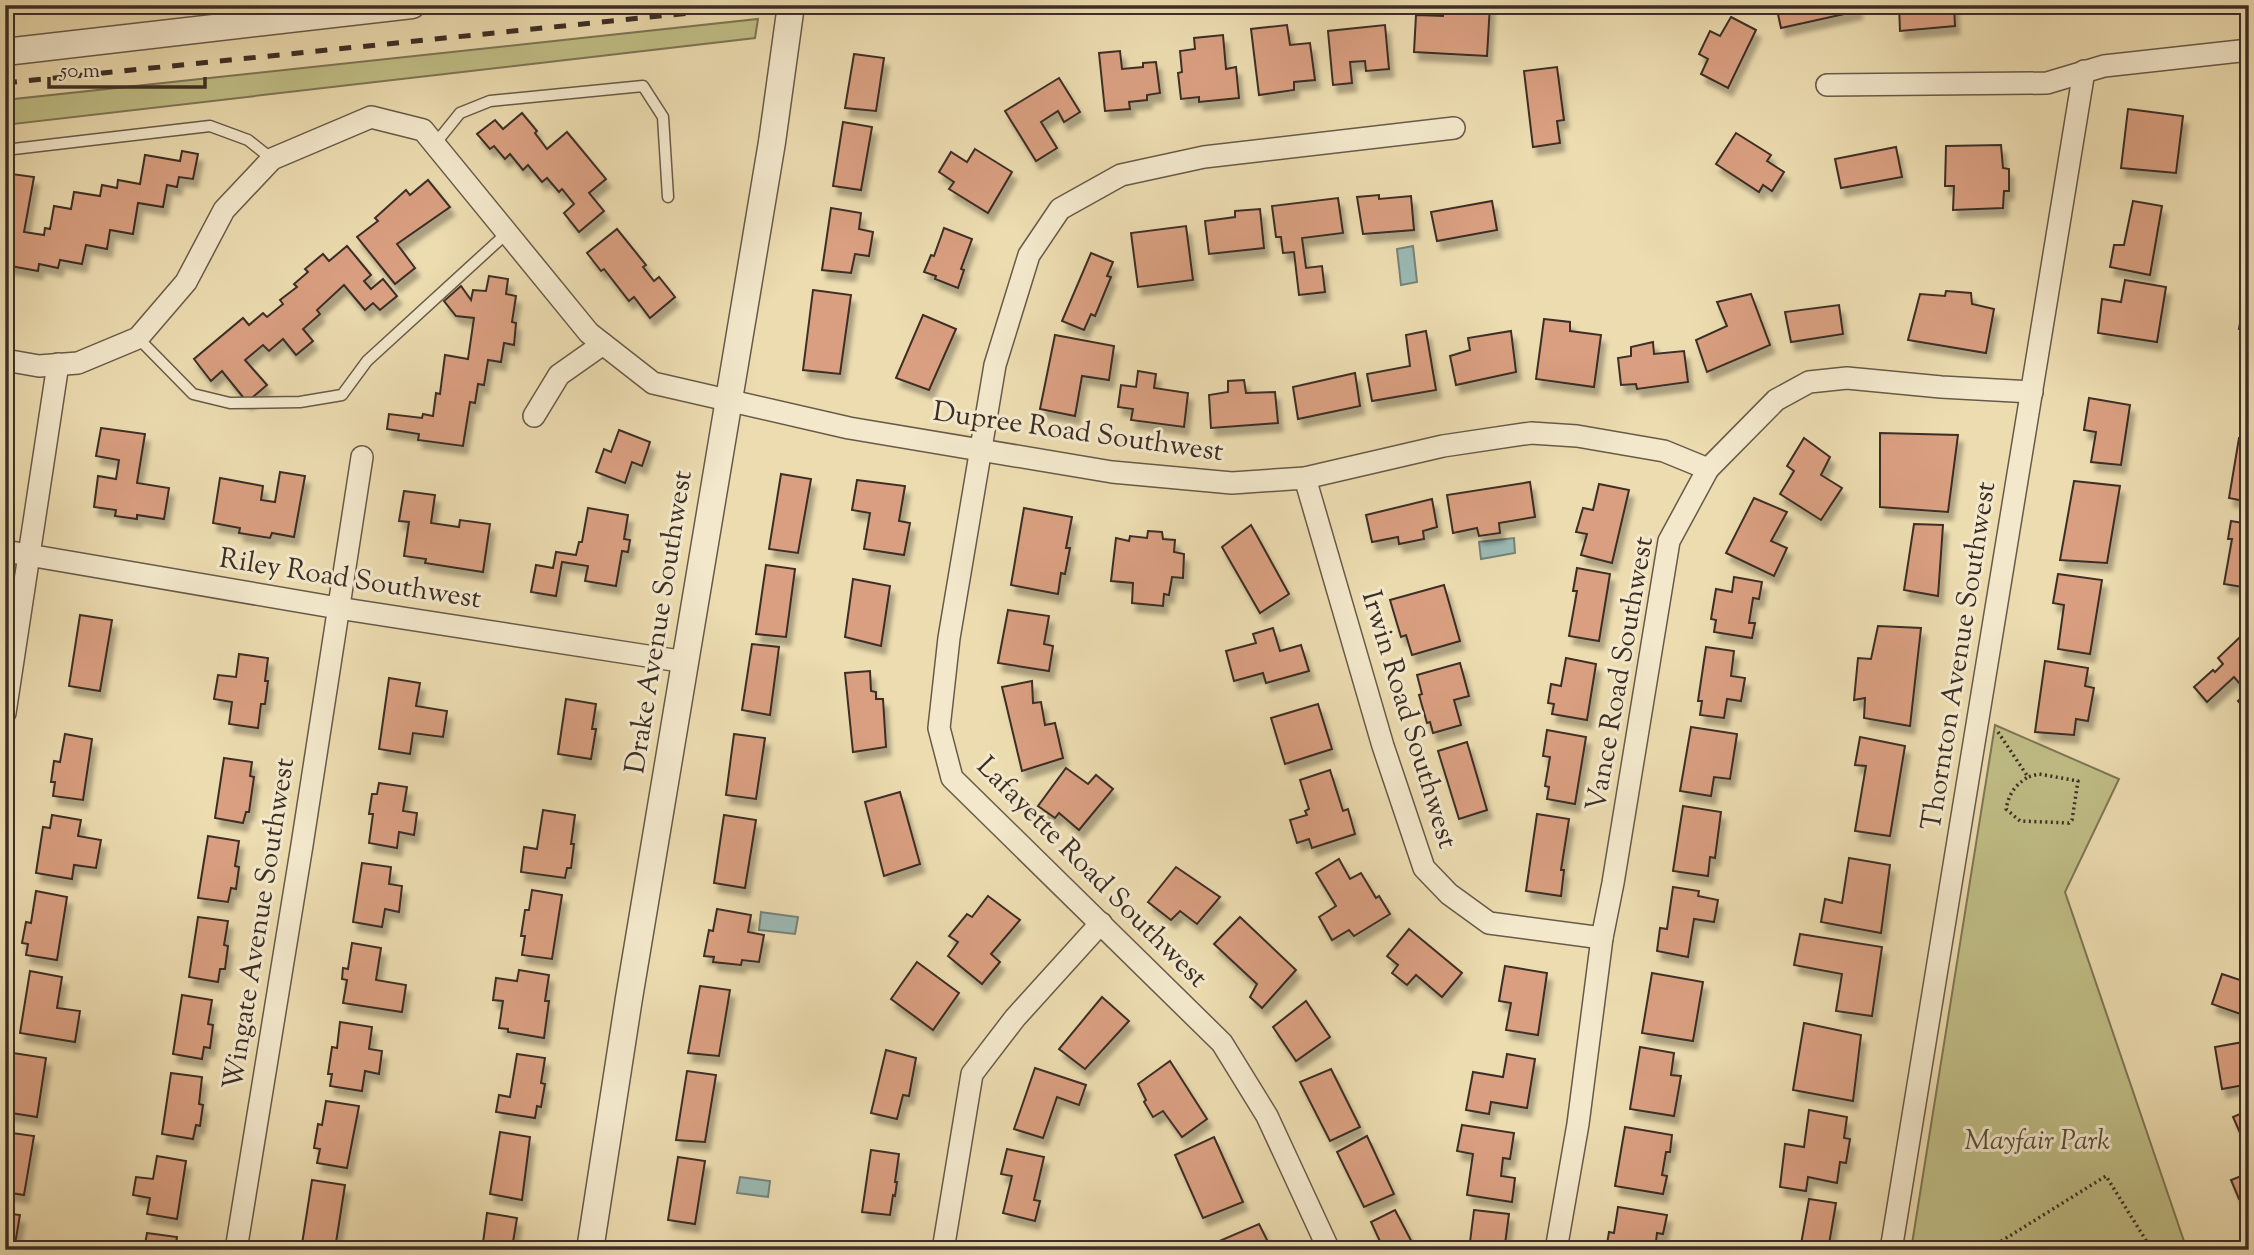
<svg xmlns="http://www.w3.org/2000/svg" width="2254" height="1255" font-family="'Sorts Mill Goudy',serif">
<defs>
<filter id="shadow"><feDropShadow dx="4.5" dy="8" stdDeviation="2" flood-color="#0004"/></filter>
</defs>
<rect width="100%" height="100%" fill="#ecdcb0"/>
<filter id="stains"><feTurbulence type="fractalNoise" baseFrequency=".00286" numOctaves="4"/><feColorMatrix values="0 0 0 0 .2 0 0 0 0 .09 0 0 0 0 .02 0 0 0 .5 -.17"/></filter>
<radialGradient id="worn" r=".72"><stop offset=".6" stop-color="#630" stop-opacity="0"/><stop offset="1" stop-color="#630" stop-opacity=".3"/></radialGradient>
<g fill="#c0be86" stroke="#7e7656" stroke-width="2">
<polygon points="758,19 755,38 5,125 5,100"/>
<polygon points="1995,725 2119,779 2065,892 2187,1250 1911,1250"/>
</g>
<g fill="#9bbab4" stroke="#75827b" stroke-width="2">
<polygon points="1413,246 1417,282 1401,285 1397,249"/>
<polygon points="1514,538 1515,553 1481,559 1479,542"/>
<polygon points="761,912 798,917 795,934 759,930"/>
<polygon points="740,1177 770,1181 768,1197 737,1193"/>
</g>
<g fill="#d99f80" stroke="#3c2e26" stroke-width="2" filter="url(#shadow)">
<polygon points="1444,5 1490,5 1487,56 1414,52 1416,15 1443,16"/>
<polygon points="1776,5 1857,5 1858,11 1781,28"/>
<polygon points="1899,5 1954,5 1955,26 1900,31"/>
<polygon points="1731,17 1756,30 1728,88 1701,74 1708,59 1699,54 1710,31 1720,36"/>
<polygon points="1287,25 1290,45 1310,43 1315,80 1294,82 1294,90 1259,95 1251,29"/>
<polygon points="1385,25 1389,69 1366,71 1365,61 1350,62 1352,83 1333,85 1328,31"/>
<polygon points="1223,35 1226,69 1236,67 1239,98 1199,102 1199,97 1181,99 1178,73 1182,72 1180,51 1195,49 1194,38"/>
<polygon points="1120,51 1122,69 1143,67 1143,63 1156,62 1160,93 1147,95 1147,100 1129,102 1130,109 1105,111 1099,53"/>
<polygon points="854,54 884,58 876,111 845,108"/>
<polygon points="1557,67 1564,120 1557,121 1560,143 1533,147 1524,71"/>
<polygon points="1059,78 1080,112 1064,122 1058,111 1041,122 1057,148 1036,161 1005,111"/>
<polygon points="2128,109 2183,116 2176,173 2121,168"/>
<polygon points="522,113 537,131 535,133 547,149 567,132 606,179 589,193 604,211 579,232 564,213 574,204 562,189 559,192 547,178 542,182 528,165 523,170 510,154 505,159 494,146 490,149 477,134 495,120 503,129"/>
<polygon points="843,122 872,127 861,190 833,186"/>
<polygon points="1736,133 1771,155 1767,161 1784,172 1772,191 1763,185 1759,192 1716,164"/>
<polygon points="2001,145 2003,168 2009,169 2009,191 2004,191 2003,208 1953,210 1954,186 1945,186 1946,146"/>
<polygon points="1896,147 1902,177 1841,188 1835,159"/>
<polygon points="975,149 1012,172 988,213 949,189 954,182 939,172 951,152 967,162"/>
<polygon points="182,151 198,154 193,179 179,177 177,187 167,185 163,207 138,203 133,234 110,230 107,249 86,245 82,264 60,260 58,268 39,264 38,271 5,265 5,206 12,174 34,177 24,232 44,235 45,228 50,229 54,206 71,209 74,192 100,196 102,185 117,188 118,180 140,184 145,155 180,161"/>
<polygon points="428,180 450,207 397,244 415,268 395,284 357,237 378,221 375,218 406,190 410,195"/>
<polygon points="1379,195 1379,199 1411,196 1414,230 1363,234 1357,197"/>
<polygon points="1338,198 1343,233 1302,238 1306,268 1322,266 1325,292 1299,295 1294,252 1283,253 1281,237 1276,237 1272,206"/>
<polygon points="1492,201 1497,230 1437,241 1431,212"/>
<polygon points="2133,201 2162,206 2150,275 2110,267 2114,245 2124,245"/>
<polygon points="831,208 861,213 859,229 873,232 869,256 855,254 851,273 822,270"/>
<polygon points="1260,209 1264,248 1209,254 1205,221 1235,217 1235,211"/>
<polygon points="2249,212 2249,238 2245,237"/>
<polygon points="1186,226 1193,280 1138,287 1131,233"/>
<polygon points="944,228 972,239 961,269 964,270 958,288 935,279 936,276 924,272 931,255 934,256"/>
<polygon points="617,229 646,265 643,267 654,281 659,277 675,297 650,318 634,297 629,301 604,269 601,271 587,253"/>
<polygon points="347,246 371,275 364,281 371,289 383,279 397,296 380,310 373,303 365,310 344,285 317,310 320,314 303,329 313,341 296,355 283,339 269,351 263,345 245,360 267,385 247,402 222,371 211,381 194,359 243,318 249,325 263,313 267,317 283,304 280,300 297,287 294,284 308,272 305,269 323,254 329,261"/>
<polygon points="1091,253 1113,262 1107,276 1111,277 1095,316 1091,314 1084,330 1062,321"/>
<polygon points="489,276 508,279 506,294 516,296 512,322 516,323 514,345 504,343 501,362 488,360 484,385 478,384 475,403 470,402 463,446 418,440 419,434 387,429 389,414 422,418 423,414 433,416 436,393 440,394 445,355 468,359 474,318 456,316 444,301 461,286 471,300 473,290 486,291"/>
<polygon points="2125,280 2166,287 2157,342 2098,333 2102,299 2121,302"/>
<polygon points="813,290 851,295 840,374 803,370"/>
<polygon points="1946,291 1971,293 1972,304 1994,309 1986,353 1908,340 1920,294 1945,296"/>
<polygon points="1751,294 1770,345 1707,372 1696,340 1727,326 1717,302"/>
<polygon points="1839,305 1843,334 1791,342 1785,312"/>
<polygon points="2243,305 2249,306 2249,331 2239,329"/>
<polygon points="923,315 956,329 929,390 896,378"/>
<polygon points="1544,319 1570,322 1570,331 1601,335 1594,387 1536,379"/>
<polygon points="1426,331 1436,390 1372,401 1367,374 1410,366 1406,335"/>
<polygon points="1511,331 1516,372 1456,385 1450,356 1470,350 1468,338"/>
<polygon points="1055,335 1114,346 1109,380 1082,376 1075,416 1040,409"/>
<polygon points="1653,342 1654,354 1684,351 1688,382 1637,389 1636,384 1621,385 1618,358 1631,356 1631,347"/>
<polygon points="1138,371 1156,374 1154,388 1188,393 1184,427 1131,420 1133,409 1118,407 1121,385 1136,387"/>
<polygon points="1355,373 1360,406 1298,419 1293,387"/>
<polygon points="1244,380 1246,393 1275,392 1278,423 1211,428 1209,395 1228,392 1228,381"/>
<polygon points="2089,398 2130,405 2121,465 2091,462 2096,432 2084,430"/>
<polygon points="101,428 145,434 137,483 169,488 164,519 137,515 137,519 115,516 116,510 94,507 98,476 116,479 119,460 96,456"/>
<polygon points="619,430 650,442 642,466 632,462 625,483 596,472 604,449 611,452"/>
<polygon points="1880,433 1958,435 1948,512 1880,507"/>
<polygon points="1804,438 1830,457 1821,475 1842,488 1821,520 1780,494 1794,471 1787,466"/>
<polygon points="2239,438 2249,439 2249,502 2229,498"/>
<polygon points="280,472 305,476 294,537 272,533 270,538 239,533 240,528 213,523 220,478 263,486 261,500 275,502"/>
<polygon points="781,474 811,479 798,553 769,549"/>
<polygon points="857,480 905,486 899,521 910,523 904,555 864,549 870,513 852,510"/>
<polygon points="2074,481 2120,486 2107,563 2060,560"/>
<polygon points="1530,482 1535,517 1499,523 1500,533 1479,536 1477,528 1453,533 1447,495"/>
<polygon points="1599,484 1629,490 1612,563 1581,555 1587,534 1576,532 1583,508 1593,510"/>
<polygon points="404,491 435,495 431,523 459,527 460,520 490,524 483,572 425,563 426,559 404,556 409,522 399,521"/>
<polygon points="1754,498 1787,512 1771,541 1787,548 1774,576 1726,553"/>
<polygon points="1432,499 1437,527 1423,531 1424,539 1399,544 1398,537 1372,542 1366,515"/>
<polygon points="588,508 628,515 624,539 630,540 628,552 622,551 616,586 585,581 588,566 562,562 556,596 531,592 536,565 553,568 556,552 576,555 579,542 582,542"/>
<polygon points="1024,508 1072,517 1066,548 1070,548 1065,574 1061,573 1058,594 1011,585"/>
<polygon points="2231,521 2249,524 2249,588 2224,584 2232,539 2228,539"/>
<polygon points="1914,524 1943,525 1938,596 1904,590"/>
<polygon points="1251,525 1289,594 1260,613 1222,547"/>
<polygon points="1148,531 1162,532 1163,539 1175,540 1174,552 1184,554 1183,578 1172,577 1169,595 1164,594 1163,606 1132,603 1133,583 1111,581 1116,538 1129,541 1130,536 1147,538"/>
<polygon points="766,565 795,569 786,637 756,634"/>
<polygon points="1577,568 1610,574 1599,641 1569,636 1577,591 1573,591"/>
<polygon points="2058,574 2102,580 2090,654 2058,649 2064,605 2053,603"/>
<polygon points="1734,577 1762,582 1759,599 1753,598 1749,623 1755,623 1752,638 1714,632 1716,620 1711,619 1716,589 1732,592"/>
<polygon points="853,579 890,586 881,646 845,637"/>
<polygon points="1444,585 1460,641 1412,655 1406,635 1401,637 1390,600"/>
<polygon points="1008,610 1049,616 1044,644 1053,646 1049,671 998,663"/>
<polygon points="80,615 112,620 100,691 69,686"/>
<polygon points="1878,626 1921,628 1910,726 1864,718 1865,698 1854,700 1858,658 1871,659"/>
<polygon points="1273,628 1280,651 1301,645 1309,671 1266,683 1263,673 1234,681 1226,651 1256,643 1253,634"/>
<polygon points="2239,638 2249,649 2249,713 2238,701 2247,692 2234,677 2207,702 2194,687 2213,670 2215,672 2223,664 2218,658"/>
<polygon points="752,644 779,647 770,715 742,710"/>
<polygon points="1706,647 1734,651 1731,676 1745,678 1741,701 1727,699 1724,718 1700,715 1702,701 1698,701"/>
<polygon points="239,654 268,658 265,681 268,681 265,704 261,704 258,728 229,724 232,702 214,699 218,675 236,677"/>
<polygon points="1566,658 1596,664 1587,720 1552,714 1554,704 1548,703 1551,684 1561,686"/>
<polygon points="2045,661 2088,668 2085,686 2094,688 2088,721 2076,719 2074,735 2035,732"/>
<polygon points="1460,663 1469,696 1454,700 1461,725 1433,733 1430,722 1427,723 1419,695 1422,694 1417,675"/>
<polygon points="870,671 871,691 876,692 876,699 883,699 886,747 853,752 845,673"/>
<polygon points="389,678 420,683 416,706 447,711 443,737 413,733 410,754 379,749"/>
<polygon points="1032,681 1033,703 1041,702 1045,725 1055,723 1063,758 1022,771 1002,687"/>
<polygon points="566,699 596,704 592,729 596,729 591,759 558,754"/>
<polygon points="1318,704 1332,749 1285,764 1271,718"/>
<polygon points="1691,727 1737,734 1730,779 1714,777 1711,796 1680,791"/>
<polygon points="1547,730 1586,737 1575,804 1547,799 1549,787 1545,786 1550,757 1543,756"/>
<polygon points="65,734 92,739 83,800 53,796 55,782 51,782 54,761 60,762"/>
<polygon points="734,734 765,738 756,799 726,795"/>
<polygon points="1860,737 1905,746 1890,836 1855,831 1866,766 1855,765"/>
<polygon points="1467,742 1487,810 1459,819 1438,751"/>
<polygon points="224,758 252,762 250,776 254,777 249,812 246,812 243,823 215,818"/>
<polygon points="1066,768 1088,784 1096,775 1113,789 1079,830 1059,813 1055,818 1038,806"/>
<polygon points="1330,770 1343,811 1348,809 1355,834 1312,848 1309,839 1297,843 1290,820 1307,815 1305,811 1309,809 1300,780"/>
<polygon points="379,783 407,787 403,811 417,813 414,835 399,832 397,848 369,843 373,814 369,814 372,794 377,794"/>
<polygon points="900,792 920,864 884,876 865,802"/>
<polygon points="1683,806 1721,812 1715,858 1710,857 1708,876 1673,871"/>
<polygon points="543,810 575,815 571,844 574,844 571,868 567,868 565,878 521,872 524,847 537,849"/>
<polygon points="1537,814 1569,819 1561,870 1564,870 1561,896 1526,891"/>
<polygon points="52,815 81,820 78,836 101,840 96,868 74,865 72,879 36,873 43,827 50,828"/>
<polygon points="724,815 756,820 745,888 714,883"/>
<polygon points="208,836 239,841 235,866 239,867 236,889 231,888 228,902 198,898"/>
<polygon points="1849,858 1890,865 1881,933 1821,922 1825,899 1842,903"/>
<polygon points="1339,859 1350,879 1361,873 1376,898 1379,896 1390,914 1354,936 1349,930 1332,940 1319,917 1336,906 1316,873"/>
<polygon points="362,863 391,867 389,884 402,886 399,912 385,909 382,927 353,922"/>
<polygon points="1176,867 1220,897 1197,924 1180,911 1171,920 1148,902"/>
<polygon points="1673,887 1699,891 1698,896 1718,900 1714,922 1694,919 1688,957 1657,951 1660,928 1667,929"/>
<polygon points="532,890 562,895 552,959 522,955 525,936 521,936 525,910 529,910"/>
<polygon points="36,891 67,897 57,960 26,955 28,944 22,943 26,922 31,923"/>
<polygon points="988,896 1020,920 991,954 1000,962 982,984 948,956 958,942 949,936 967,914 972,917"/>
<polygon points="717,909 751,915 748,932 764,935 759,962 742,960 741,965 713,962 714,957 704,956 709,930 713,931"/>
<polygon points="198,917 228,921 224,945 228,946 225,969 220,969 218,982 189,977"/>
<polygon points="1240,917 1296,970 1262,1008 1250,997 1257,984 1214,944"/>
<polygon points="1409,929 1462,973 1442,997 1416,975 1407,985 1392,973 1398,965 1387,956"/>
<polygon points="1800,934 1882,947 1872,1016 1836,1011 1842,974 1794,965"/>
<polygon points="352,943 381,948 376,980 406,985 402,1012 343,1003 347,980 342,979 343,968 348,969"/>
<polygon points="917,962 959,993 933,1030 891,999"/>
<polygon points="1505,966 1547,973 1538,1035 1506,1030 1511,1003 1499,1001"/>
<polygon points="519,970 549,975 545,1001 549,1001 544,1038 508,1032 508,1029 499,1028 503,1001 493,1000 496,978 517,981"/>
<polygon points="30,971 62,977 57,1008 80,1011 75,1042 20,1033"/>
<polygon points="1652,973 1703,982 1693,1041 1642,1033"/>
<polygon points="2222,974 2249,983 2249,1017 2212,1004"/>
<polygon points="700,986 730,990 719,1056 688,1053"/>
<polygon points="182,995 212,1000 208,1024 213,1025 210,1048 204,1047 202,1059 173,1054"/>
<polygon points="1102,997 1129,1021 1085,1069 1059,1049"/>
<polygon points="1306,1001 1330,1037 1296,1061 1273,1027"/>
<polygon points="340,1022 372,1027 369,1049 382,1051 379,1074 365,1071 362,1091 330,1086 332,1074 328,1074 332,1047 337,1048"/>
<polygon points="1804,1023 1861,1035 1853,1101 1793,1090"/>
<polygon points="2243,1042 2244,1048 2249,1047 2249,1065 2247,1065 2249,1078 2242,1079 2244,1085 2222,1089 2215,1047"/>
<polygon points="1640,1047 1674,1053 1671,1075 1681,1076 1674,1116 1630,1109"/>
<polygon points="886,1050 916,1058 909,1096 903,1095 897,1119 871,1113"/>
<polygon points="13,1053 46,1058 37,1117 5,1112"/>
<polygon points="517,1054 545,1058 541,1083 545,1084 541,1107 537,1106 535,1118 496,1112 499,1095 510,1097"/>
<polygon points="1507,1054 1535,1059 1527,1108 1491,1102 1489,1114 1466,1110 1473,1072 1503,1077"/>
<polygon points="1170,1061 1207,1119 1182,1137 1163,1111 1153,1117 1144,1102 1146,1100 1138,1084"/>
<polygon points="1035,1068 1086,1085 1079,1105 1057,1097 1043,1138 1014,1129"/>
<polygon points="1331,1069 1360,1127 1330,1141 1300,1082"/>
<polygon points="687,1071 716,1075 705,1142 676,1140"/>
<polygon points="171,1073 202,1077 199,1104 203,1105 200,1126 196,1125 193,1139 162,1134"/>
<polygon points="326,1101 359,1106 347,1168 317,1163 320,1149 314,1148 318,1124 322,1125"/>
<polygon points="1809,1110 1847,1117 1844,1138 1850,1139 1846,1163 1840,1162 1837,1183 1808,1177 1806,1191 1780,1187 1785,1144 1804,1147"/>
<polygon points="2249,1110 2249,1142 2245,1144 2233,1117"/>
<polygon points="1462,1125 1514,1133 1510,1159 1503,1158 1501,1176 1515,1178 1512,1202 1467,1195 1473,1154 1457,1151"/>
<polygon points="1625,1127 1672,1135 1670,1152 1666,1152 1662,1175 1667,1176 1663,1194 1615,1186"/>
<polygon points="5,1132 34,1136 24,1195 5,1192"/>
<polygon points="500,1132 530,1137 522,1200 490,1194"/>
<polygon points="1367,1136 1394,1194 1364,1207 1337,1152"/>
<polygon points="1214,1137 1243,1202 1203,1218 1175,1155"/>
<polygon points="1007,1149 1044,1157 1034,1200 1040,1201 1035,1221 1003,1213 1012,1176 1001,1174"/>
<polygon points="871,1150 899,1154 895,1182 897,1182 895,1196 893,1195 890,1215 862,1212"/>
<polygon points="157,1156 186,1161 177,1219 147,1214 150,1198 133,1195 136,1177 153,1179"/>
<polygon points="678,1157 705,1161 695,1224 668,1220"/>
<polygon points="2249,1173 2249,1204 2245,1196 2239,1199 2231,1180"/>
<polygon points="312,1180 345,1185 335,1249 302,1244"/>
<polygon points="1809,1199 1836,1203 1828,1250 1800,1250"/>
<polygon points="1618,1207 1667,1215 1663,1234 1657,1233 1655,1250 1606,1250 1609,1232 1614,1233"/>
<polygon points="1395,1210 1416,1250 1384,1250 1371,1222"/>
<polygon points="1474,1210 1509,1214 1505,1244 1500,1243 1499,1250 1469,1250"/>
<polygon points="5,1213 20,1215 14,1250 5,1250"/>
<polygon points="487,1213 517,1218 513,1242 517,1243 516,1250 482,1250"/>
<polygon points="1259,1224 1272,1250 1220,1250 1217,1242"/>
<polygon points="147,1233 177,1237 175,1250 144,1250"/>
<polygon points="832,1242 882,1250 831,1250"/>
<polygon points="658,1244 689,1249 689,1250 657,1250"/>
</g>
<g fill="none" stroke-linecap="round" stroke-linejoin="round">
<g stroke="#685a48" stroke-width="13">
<g id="service">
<polyline points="435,144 460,113 490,101 643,86 663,117 668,197"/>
<polyline points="5,150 210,126 248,140 272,159"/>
<polyline points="138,338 193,394 230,403 300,402 342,395 367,361 507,233"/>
</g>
</g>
<g stroke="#685a48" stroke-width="24">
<g id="minor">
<polyline points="1827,85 2047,83 2104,66 2249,50"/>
<polyline points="5,360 39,366 78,363 138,338 186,282 224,210 272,159 371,117 423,130 589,333 653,383 849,428 1112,472 1232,483 1305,478 1443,446 1531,433 1577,436 1664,451 1708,469"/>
<polyline points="534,416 559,375 603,344"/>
<polyline points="1305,478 1383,746 1424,868 1449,894 1489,923 1602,938"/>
<polyline points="5,551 338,608 686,662"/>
<polyline points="5,713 58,364"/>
<polyline points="236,1250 302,845 362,457"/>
<polyline points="943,1250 972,1074 1015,1018 1101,923"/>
<polyline points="1329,1250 1267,1116 1222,1043 952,778 939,728 949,638 995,365 1029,255 1060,209 1121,175 1204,157 1454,128"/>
<polyline points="1556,1250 1578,1124 1602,938 1613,883 1669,541 1708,469 1776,400 1809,382 1847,378 1941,387 2032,392"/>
<polyline points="1891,1250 2084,71"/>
</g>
</g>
<g stroke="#685a48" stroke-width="29">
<g id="tertiary">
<polyline points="5,52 412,5"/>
<polyline points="590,1250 629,998 772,142 791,5"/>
</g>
</g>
<g stroke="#3c2e26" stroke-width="3.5" stroke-dasharray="2 3.5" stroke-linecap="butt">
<path d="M1998,732L2028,777L2039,774L2078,781L2072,820L2069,823L2020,821L2006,809C2009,794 2015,785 2028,777"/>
<polyline points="1987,1250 2106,1176 2152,1250"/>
</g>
<use href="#service" stroke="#f3e8cc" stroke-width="10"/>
<use href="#minor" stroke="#f3e8cc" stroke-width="21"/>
<use href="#tertiary" stroke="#f3e8cc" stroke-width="26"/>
<polyline stroke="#3c2e26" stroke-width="5" stroke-dasharray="12 12" stroke-linecap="butt" points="5,83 768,5"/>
</g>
<g text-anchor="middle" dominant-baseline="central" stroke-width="6" stroke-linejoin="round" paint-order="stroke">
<g font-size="28" fill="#3c2e26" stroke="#f3e8cc">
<text transform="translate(1078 433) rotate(8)">Dupree Road Southwest</text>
<text transform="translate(350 580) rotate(9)">Riley Road Southwest</text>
<text transform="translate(660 622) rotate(-81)">Drake Avenue Southwest</text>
<text transform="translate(1960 656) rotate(-81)">Thornton Avenue Southwest</text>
<text transform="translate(1621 674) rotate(-80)">Vance Road Southwest</text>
<text transform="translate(1408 720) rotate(73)">Irwin Road Southwest</text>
<text transform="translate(1091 873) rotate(45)">Lafayette Road Southwest</text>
<text transform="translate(260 924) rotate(-81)">Wingate Avenue Southwest</text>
</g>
<g font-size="28" font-style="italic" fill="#564b39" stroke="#f3e8cc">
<text x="2037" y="1142">Mayfair Park</text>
</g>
</g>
<rect width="2254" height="1255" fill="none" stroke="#ecdcb0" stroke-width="28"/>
<rect x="7" y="7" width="2240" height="1241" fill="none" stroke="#3c2e26" stroke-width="3.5"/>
<rect x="14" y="14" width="2226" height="1227" fill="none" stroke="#3c2e26" stroke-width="2"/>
<path d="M49 77v10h156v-10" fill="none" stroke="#3c2e26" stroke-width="3.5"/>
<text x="60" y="77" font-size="21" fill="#3c2e26" stroke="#f3e8cc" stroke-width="5" paint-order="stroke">50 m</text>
<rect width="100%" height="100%" filter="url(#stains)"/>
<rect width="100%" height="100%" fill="url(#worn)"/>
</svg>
